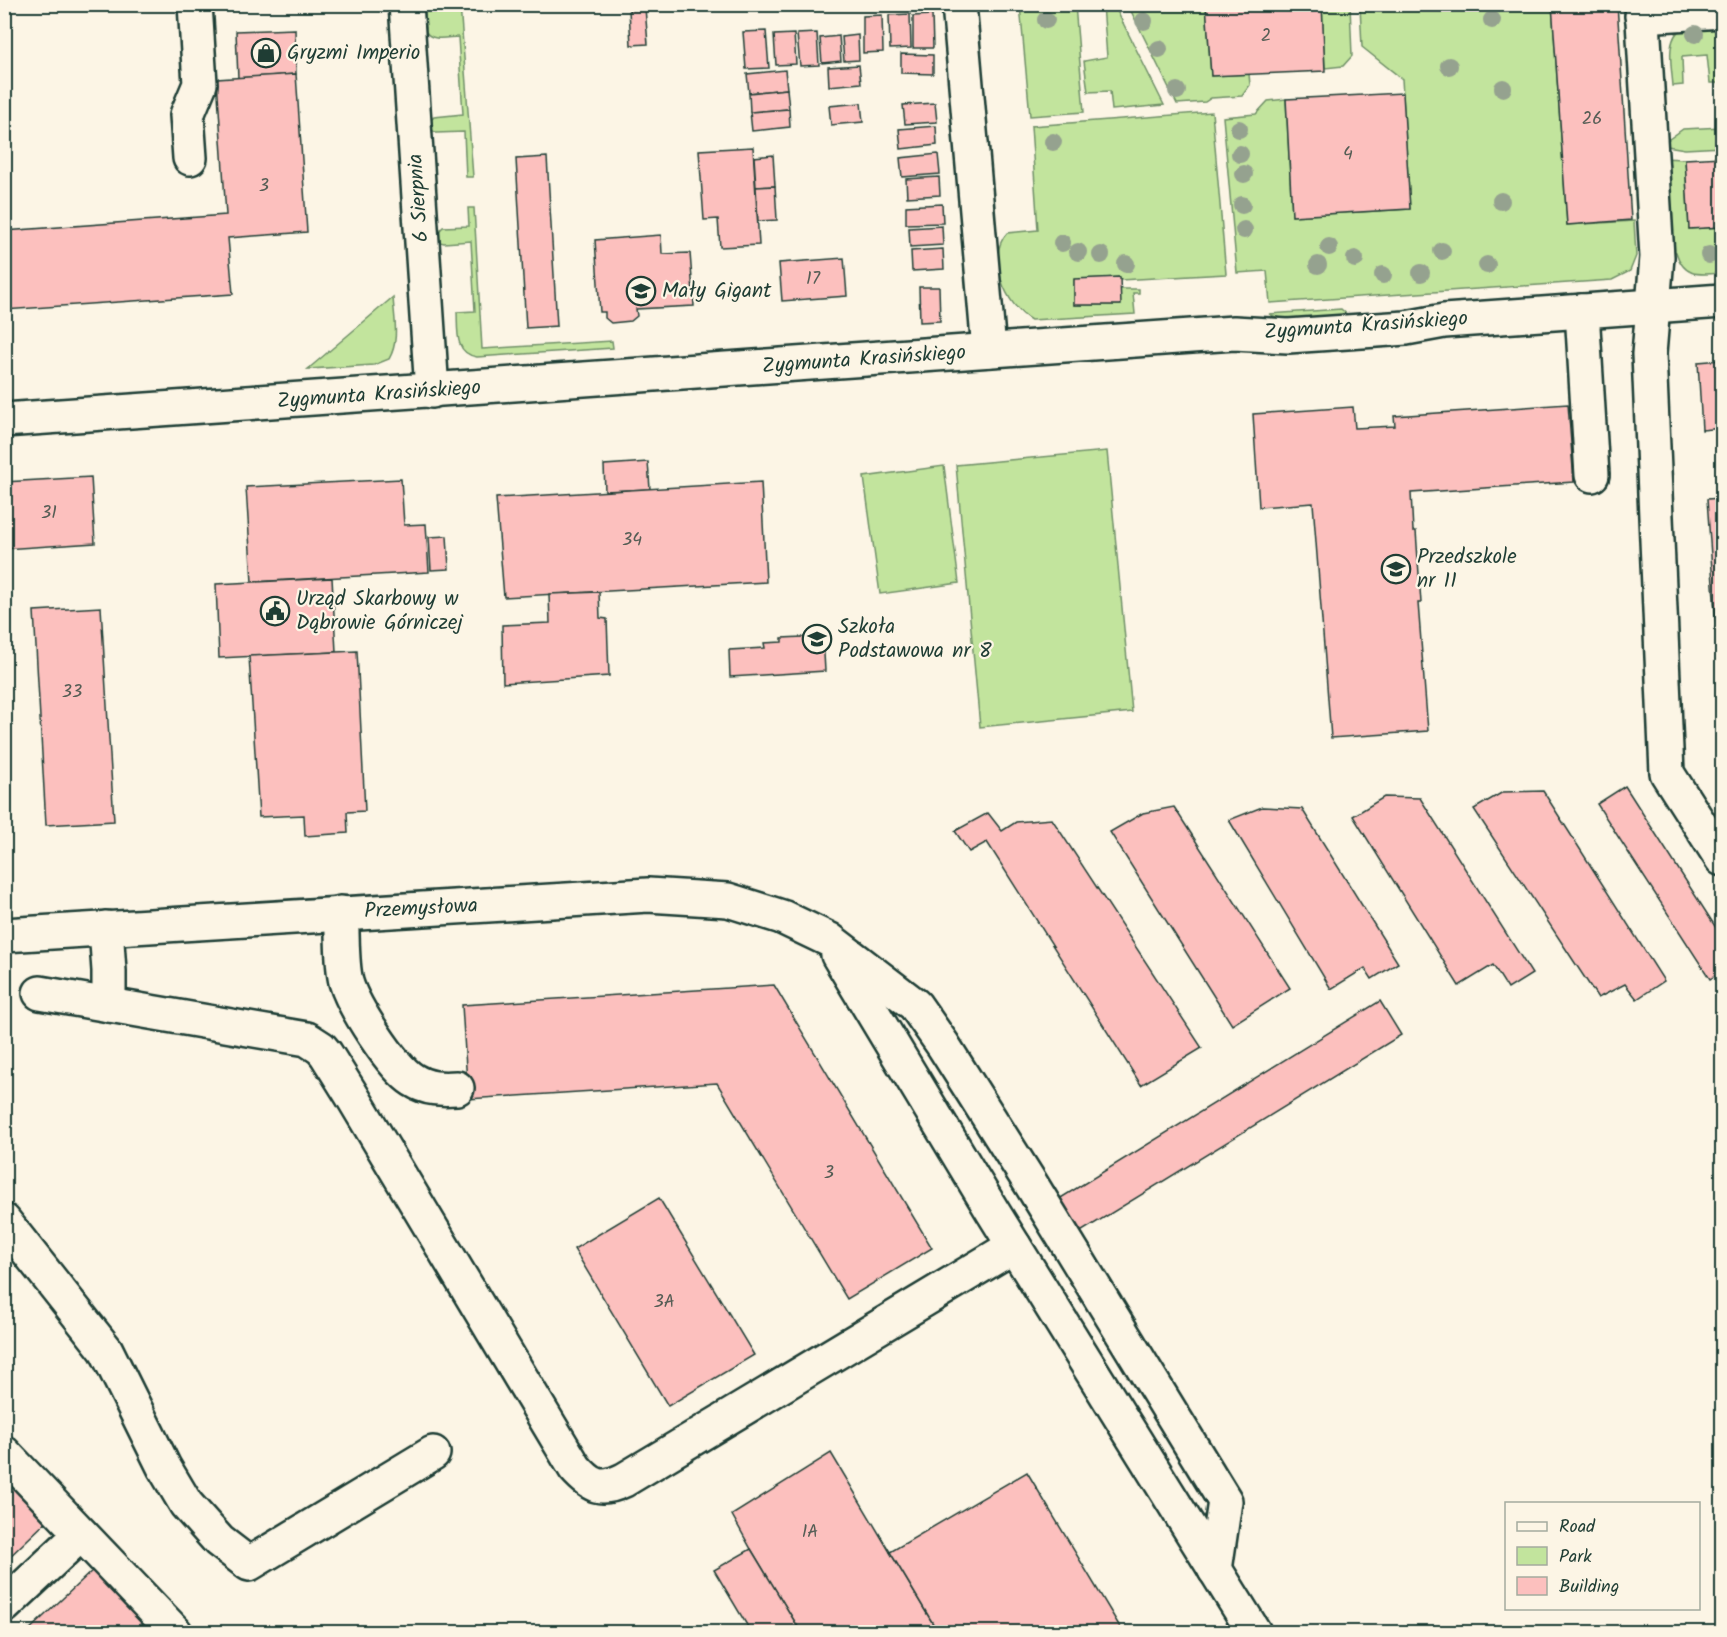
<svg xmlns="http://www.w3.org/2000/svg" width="1727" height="1637" font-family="Kalam,sans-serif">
<rect width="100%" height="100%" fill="#fcf5e5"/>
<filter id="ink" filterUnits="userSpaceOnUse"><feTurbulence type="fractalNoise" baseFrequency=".0167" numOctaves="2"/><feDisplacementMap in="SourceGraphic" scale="12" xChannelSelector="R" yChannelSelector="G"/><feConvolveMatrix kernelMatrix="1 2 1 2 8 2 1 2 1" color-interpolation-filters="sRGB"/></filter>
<g filter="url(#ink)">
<g fill="#c2e49d" stroke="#709068" stroke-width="1.5">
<path d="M424,5H460L473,177H466L464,132L436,133L432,130L431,120L434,117L463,114L458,37C448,37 432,42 426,32Z"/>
<polygon points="1020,5 1075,5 1084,112 1030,116"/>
<polygon points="1103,5 1114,5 1164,105 1112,110 1110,91 1088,92 1084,61 1107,57"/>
<polygon points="1128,5 1206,5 1211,76 1249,74 1250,85 1242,96 1211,98 1205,102 1177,104"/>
<polygon points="1322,5 1350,5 1352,56 1343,66 1325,68"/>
<polygon points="1360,5 1552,5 1567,225 1634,221 1636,256 1630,271 1612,280 1270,303 1267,271 1237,273 1223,117 1256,114 1268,101 1286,99 1292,216 1410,209 1402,79 1362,47"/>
<path d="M1722,22V58H1718L1720,83H1710L1707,55L1682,57L1683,85L1673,86C1672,69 1664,36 1684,28C1696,24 1710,24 1722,22Z"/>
<path d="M1212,112L1226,274L1120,280L1119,277L1074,280V305H1120V289H1139V293H1133L1135,314L1031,320C1006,306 985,257 1007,233L1038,230L1031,126Z"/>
<polygon points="1722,127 1722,147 1685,149 1661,145 1683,129"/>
<path d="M1661,158L1685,159L1689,229L1722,227V273C1699,275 1684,278 1676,252H1667Z"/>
<path d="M468,208H474L482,349L612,341L613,348L477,357C454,354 458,330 457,312L475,311L471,241L444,243L440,242L438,232L443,227L469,226Z"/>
<path d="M393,297C394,318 400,340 389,359L374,365L308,369Z"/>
<polygon points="1341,309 1350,317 1283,320 1269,314"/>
<polygon points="1107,451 1132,712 980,727 956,465"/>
<polygon points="944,466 959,583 880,594 864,477"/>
</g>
<g fill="#fcc0be" stroke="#1f3d34" stroke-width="1.5">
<polygon points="1206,4 1322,4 1325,71 1211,76"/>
<polygon points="1552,4 1617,4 1631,220 1567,225"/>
<polygon points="645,8 648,44 631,45 629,10"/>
<polygon points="910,14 911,48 890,49 889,15"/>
<polygon points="882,15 883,52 863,53 863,16"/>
<polygon points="932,15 933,48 913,48 913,16"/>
<polygon points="295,29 296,74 238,78 236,31"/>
<polygon points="766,31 769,68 746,69 743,32"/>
<polygon points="817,33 819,65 800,66 797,34"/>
<polygon points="794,34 796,64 776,65 774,35"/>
<polygon points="858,35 859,60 844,61 842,37"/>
<polygon points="839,36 841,61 822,63 820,38"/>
<polygon points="901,54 933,55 933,74 901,73"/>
<polygon points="859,65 861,83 829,86 828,67"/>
<polygon points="785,70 787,89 749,93 747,74"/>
<polygon points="296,74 307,232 228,238 233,294 4,310 4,231 226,215 217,79"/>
<polygon points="787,89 789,109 750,112 749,93"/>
<polygon points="1403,93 1410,209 1292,216 1286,99"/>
<polygon points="861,103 863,122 831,125 829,106"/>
<polygon points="935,103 937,122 905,124 903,105"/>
<polygon points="789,109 790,127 752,131 750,112"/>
<polygon points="936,126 937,145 901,149 899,129"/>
<polygon points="753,147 759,245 720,247 718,219 704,220 699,150"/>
<polygon points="938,154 940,174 902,177 900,158"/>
<polygon points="773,155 775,186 756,187 754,157"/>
<polygon points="547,157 557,326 526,328 516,159"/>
<polygon points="1722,157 1722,227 1689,229 1685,159"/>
<polygon points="939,177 940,195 907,197 906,179"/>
<polygon points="775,186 777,220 758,221 756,187"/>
<polygon points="942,204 943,223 906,224 906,206"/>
<polygon points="942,226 943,245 910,247 909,228"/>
<polygon points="661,235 662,254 690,253 694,306 636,309 637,316 631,321 611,323 605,318 605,312 600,312 595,240"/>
<polygon points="943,249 944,269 912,271 911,251"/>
<polygon points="844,258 847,296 782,301 779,263"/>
<polygon points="1120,277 1121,305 1074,305 1074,279"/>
<polygon points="919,287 939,287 940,321 920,322"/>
<polygon points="1722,360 1722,428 1702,430 1698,362"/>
<polygon points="1568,404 1574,482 1411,493 1413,531 1416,531 1421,603 1418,603 1428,731 1331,738 1313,503 1259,507 1253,414 1353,407 1355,428 1395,426 1394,416"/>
<polygon points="648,462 650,489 605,491 604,465"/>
<polygon points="91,477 95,543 4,549 4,482"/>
<polygon points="401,479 404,525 426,524 429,572 252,582 246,487"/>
<polygon points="761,482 766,582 504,597 496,498"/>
<polygon points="1722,498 1722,711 1707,499"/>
<polygon points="447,536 449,569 431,570 429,537"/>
<polygon points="332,578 336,652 219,658 216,584"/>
<polygon points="599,592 600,618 607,619 609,676 503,683 502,625 550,623 549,594"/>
<polygon points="101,607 114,821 46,825 34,611"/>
<polygon points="823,636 825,671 730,677 729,650 765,648 764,643 782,642 782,638"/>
<polygon points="357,651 365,811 347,812 348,833 305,836 304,815 259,817 249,656"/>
<polygon points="1625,786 1722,937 1722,971 1710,979 1597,804"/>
<polygon points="1543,791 1664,981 1637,999 1625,984 1598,998 1474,809 1503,792"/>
<polygon points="1384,797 1420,798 1532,974 1508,989 1493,965 1459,986 1353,816"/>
<polygon points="1174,807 1290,988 1232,1025 1110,832 1143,813"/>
<polygon points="1262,807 1302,809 1398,963 1372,979 1365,968 1331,989 1229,820"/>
<polygon points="988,813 1002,831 1016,822 1052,819 1202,1048 1141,1085 987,842 969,852 955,831"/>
<polygon points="774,985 932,1248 847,1299 717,1083 468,1099 462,1005"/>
<polygon points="1380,1001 1401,1035 1079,1233 1059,1199"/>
<polygon points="659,1198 754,1355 668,1406 574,1249"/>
<polygon points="831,1453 890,1552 938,1632 801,1632 751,1549 732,1515"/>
<polygon points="1027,1472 1123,1632 938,1632 890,1552"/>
<polygon points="4,1474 48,1520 4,1562"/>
<polygon points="751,1549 801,1632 751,1632 714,1570"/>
<polygon points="95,1568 148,1624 140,1632 27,1632"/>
</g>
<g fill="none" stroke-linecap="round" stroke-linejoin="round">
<g stroke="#1f3d34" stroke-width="38">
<g id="minor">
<polyline points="406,4 432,391"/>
<polyline points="959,4 989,350"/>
<polyline points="1642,4 1657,257 1649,354 1667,773 1722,859"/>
<polyline points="1642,16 1722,11"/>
<polyline points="190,158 187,115 200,84 195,4"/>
<polyline points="1582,311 1592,475"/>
<polyline points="4,420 1234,333 1288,336 1406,328 1444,321 1722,301"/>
<path d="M341,913C343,935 341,961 346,982C353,1006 392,1067 413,1080C427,1089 441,1089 457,1088"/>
<polyline points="106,928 109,971 109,1005"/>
<polyline points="4,935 648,895 728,900 782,917 830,940 915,1005 943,1045 1031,1184 1225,1501 1215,1570"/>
<polyline points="838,955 993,1212 1254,1632"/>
<path d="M40,993L307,1039L321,1048L326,1054L351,1094L575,1468C592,1487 601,1491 624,1480L1014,1246"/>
<polyline points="4,1221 106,1350 164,1467 186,1504 219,1541 249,1564 433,1453"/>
<polyline points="4,1453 175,1632"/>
<polyline points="4,1606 81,1534"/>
</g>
</g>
<use href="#minor" stroke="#fcf5e5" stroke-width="33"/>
</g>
<g fill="#95a28f">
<circle cx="1046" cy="20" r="9"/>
<circle cx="1492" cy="20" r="9"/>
<circle cx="1144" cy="21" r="9"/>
<circle cx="1695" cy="34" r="9"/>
<circle cx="1159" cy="49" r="9"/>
<circle cx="1449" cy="66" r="9"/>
<circle cx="1503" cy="88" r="9"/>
<circle cx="1177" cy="91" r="9"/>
<circle cx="1239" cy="129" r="9"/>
<circle cx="1053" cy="142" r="9"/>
<circle cx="1240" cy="154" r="9"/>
<circle cx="1244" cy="174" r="9"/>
<circle cx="1501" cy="201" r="9"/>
<circle cx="1242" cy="205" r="9"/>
<circle cx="1244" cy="230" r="9"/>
<circle cx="1062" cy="243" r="9"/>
<circle cx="1329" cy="247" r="9"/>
<circle cx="1442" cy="251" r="9"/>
<circle cx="1078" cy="252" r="9"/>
<circle cx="1101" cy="255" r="9"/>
<circle cx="1709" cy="255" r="9"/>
<circle cx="1355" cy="259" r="9"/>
<circle cx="1126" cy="264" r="9"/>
<circle cx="1318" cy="265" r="9"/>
<circle cx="1487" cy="265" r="9"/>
<circle cx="1421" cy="273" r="9"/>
<circle cx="1383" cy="275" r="9"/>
</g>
</g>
<defs>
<g id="shop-ring" transform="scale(1.5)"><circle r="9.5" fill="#fcf5e5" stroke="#1f3d34" stroke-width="1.5"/><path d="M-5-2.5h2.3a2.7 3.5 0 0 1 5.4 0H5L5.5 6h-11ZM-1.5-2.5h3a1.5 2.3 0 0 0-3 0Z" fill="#1f3d34"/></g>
<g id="school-ring" transform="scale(1.5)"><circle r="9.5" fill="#fcf5e5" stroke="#1f3d34" stroke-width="1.5"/><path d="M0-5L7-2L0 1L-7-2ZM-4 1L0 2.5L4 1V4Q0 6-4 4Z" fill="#1f3d34"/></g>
<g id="civic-ring" transform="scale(1.5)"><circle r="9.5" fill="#fcf5e5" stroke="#1f3d34" stroke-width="1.5"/><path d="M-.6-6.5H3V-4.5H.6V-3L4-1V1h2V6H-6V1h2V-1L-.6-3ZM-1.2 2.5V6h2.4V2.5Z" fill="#1f3d34"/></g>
</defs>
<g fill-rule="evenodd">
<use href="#shop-ring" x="266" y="53"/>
<use href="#school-ring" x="641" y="291"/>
<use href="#school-ring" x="1396" y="569"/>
<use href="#civic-ring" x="275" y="611"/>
<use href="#school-ring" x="817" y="639"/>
</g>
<g text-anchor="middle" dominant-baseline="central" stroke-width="4.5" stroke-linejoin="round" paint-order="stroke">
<g font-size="18" fill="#565e56">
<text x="1266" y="36">2</text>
<text x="1592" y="119">26</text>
<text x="1348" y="154">4</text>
<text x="264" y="186">3</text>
<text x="813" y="279">17</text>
<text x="49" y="513">31</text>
<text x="632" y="540">34</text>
<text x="72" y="692">33</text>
<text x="829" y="1173">3</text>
<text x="664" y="1302">3A</text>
<text x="810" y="1532">1A</text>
</g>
<g font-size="21" fill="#1f3d34" stroke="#fcf5e5" text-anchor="start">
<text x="287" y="53">Gryzmi Imperio</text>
<text x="662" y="291">Mały Gigant</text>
<text x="1417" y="557">Przedszkole<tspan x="1417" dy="24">nr 11</tspan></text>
<text x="296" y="599">Urząd Skarbowy w<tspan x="296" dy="24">Dąbrowie Górniczej</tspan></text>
<text x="838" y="627">Szkoła<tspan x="838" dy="24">Podstawowa nr 8</tspan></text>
</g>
<g font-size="21" fill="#1f3d34" stroke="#fcf5e5">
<text transform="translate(419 198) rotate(-94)">6 Sierpnia</text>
<text transform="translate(1366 326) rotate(-4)">Zygmunta Krasińskiego</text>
<text transform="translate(864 360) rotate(-4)">Zygmunta Krasińskiego</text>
<text transform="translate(379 395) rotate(-4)">Zygmunta Krasińskiego</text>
<text transform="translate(421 909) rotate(-3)">Przemysłowa</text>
</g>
</g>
<rect width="1727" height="1637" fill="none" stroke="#fcf5e5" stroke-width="24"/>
<rect x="12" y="12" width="1703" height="1613" fill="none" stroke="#1f3d34" stroke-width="2" filter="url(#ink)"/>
<rect x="1505" y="1502" width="195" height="108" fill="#fcf5e5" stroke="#a4ab9e" stroke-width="1.5"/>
<rect x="1517" y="1522" width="30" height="9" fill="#fcf5e5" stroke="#a4ab9e" stroke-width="1.5"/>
<text x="1559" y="1532" font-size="18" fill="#1f3d34">Road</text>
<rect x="1517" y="1547" width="30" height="18" fill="#c2e49d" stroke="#a4ab9e" stroke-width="1.5"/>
<text x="1559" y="1562" font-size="18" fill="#1f3d34">Park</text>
<rect x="1517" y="1577" width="30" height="18" fill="#fcc0be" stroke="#a4ab9e" stroke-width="1.5"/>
<text x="1559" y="1592" font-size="18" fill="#1f3d34">Building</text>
</svg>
